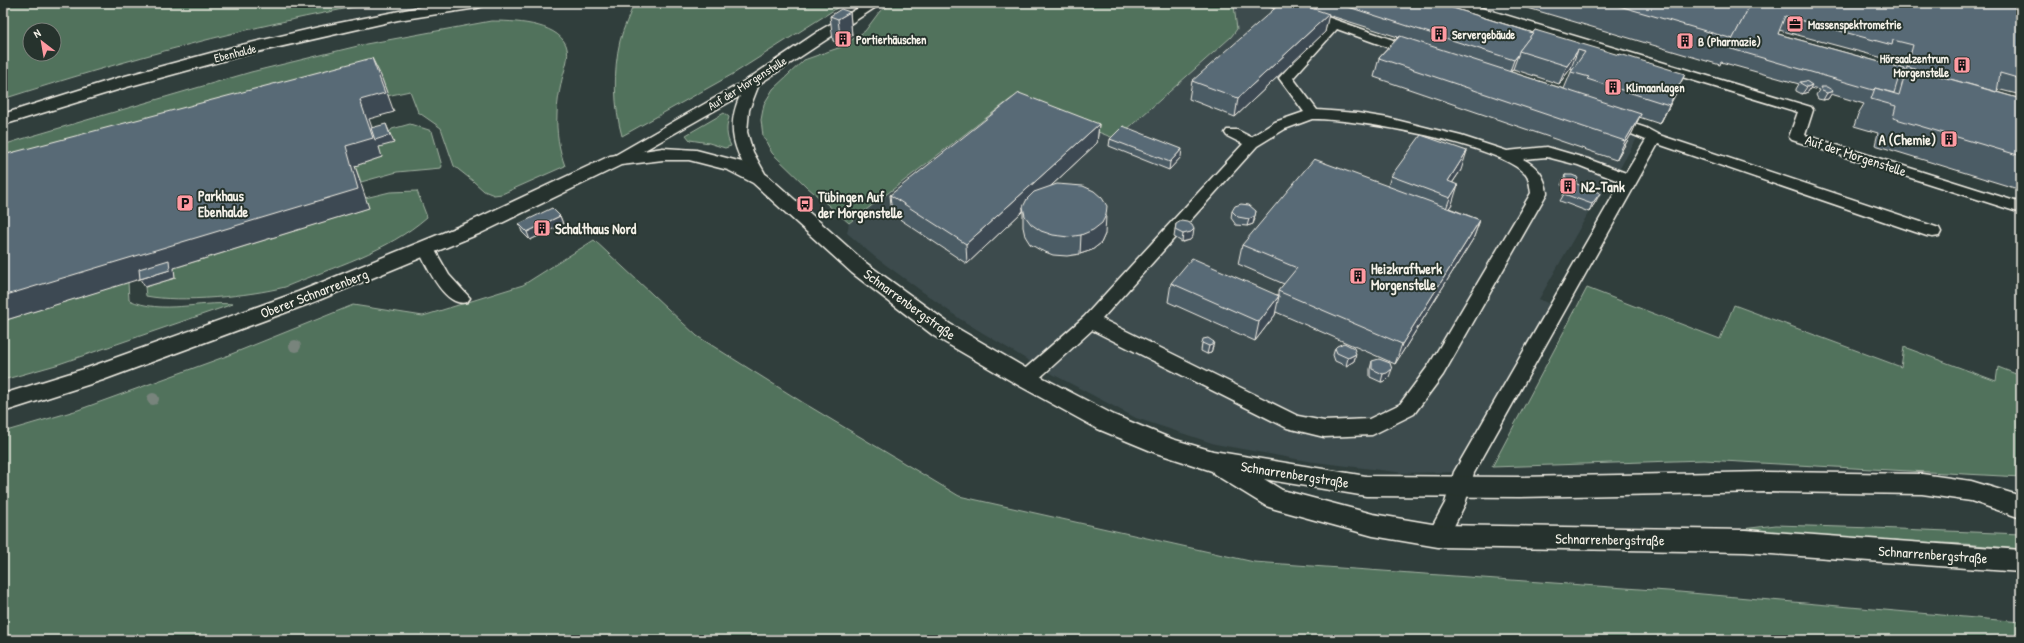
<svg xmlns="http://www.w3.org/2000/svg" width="2024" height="643" font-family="'Patrick Hand',sans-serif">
<rect width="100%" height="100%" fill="#303e3c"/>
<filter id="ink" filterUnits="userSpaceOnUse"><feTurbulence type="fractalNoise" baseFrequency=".025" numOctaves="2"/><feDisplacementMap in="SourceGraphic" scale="8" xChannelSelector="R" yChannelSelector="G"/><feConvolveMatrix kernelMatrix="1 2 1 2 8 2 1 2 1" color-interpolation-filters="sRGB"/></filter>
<g filter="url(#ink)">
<polygon fill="#3c4b4d" points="1231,3 1275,3 1640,133 1620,168 1589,212 1539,299 1558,308 1464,472 1404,473 1307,461 1215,444 1136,418 1039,367 960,319 875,257 847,233 849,223 1012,98 1116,139 1166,94 1237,21 1234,6"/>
<g fill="#51725c" stroke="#a2b2a2" fill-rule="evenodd">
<path d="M3,3H377C250,25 125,60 3,99ZM30,30H54V54H30Z"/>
<path d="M634,3H845L733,74L622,136C614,108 613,70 620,41C623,28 630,15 634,3Z"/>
<polygon points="894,3 1231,3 1234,6 1237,29 1231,37 1116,139 1012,98 849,223 807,187 772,153 763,136 761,120 764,104 773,89 804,60 841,47 865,31 880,11"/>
<path d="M491,21C512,21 556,22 566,45C571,57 563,72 561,84C559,93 557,105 557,114C556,131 559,150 565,166L502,194L494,195L484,191L473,181L454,166L441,128L418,112L410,91L3,178V145L22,139L251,72L366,44Z"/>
<path d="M724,113L729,117C726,127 726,136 731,146L725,148L709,143L690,140L686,135Z"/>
<polygon points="410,124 432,131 442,166 441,168 397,172 361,182 355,166 382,157 378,147 392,129"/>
<path d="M417,191L427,217C387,252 333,267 285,287C249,296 181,303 146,296L145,287L175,278L174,268L368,208L365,198L390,192Z"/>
<polygon points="594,240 697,336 802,402 959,496 1254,562 1668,591 2021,622 2021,640 3,640 3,432 78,410 224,357 353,305 423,316 523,285"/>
<path d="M128,282L129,300C163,315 198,301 233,304L56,365L3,380V321Z"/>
<polygon points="1587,288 1720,339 1734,305 1901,367 1904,347 1996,381 1998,367 2021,376 2021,477 1704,460 1492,467"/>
<polygon points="1776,525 1874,528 2021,534 2021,549 1964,544 1854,539 1742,529"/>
</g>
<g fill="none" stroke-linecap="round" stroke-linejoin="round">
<g stroke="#f4f1e8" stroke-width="3">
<g id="service">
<path d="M867,3H882L759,84L749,110L747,132L753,152L768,179L766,182L760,184L754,182C735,153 725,129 740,96L622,163H612L609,160L612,157L748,79L822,29Z"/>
<path d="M1269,3H1287L1419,49L1421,52L1419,55H1409L1337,29L1293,78L1317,110L1357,113L1388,118L1461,136L1507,151L1547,147L1588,159L1626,173L1646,140L1605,123L1603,120L1605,117L1610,116L1646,128L1659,135L1939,228L1941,232L1939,236L1933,237L1927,236L1658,144L1474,473L1465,504L1446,542L1438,545L1430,542L1427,536L1445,503L1454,472L1621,182L1578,165L1547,157L1523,159C1538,167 1545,176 1547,193L1443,375L1414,414L1372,435L1324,437L1287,428L1092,330L1033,384L1026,386L1019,384L1017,379L1019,374L1084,317L1243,144L1227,136L1225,133L1227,130H1237L1251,137L1275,122L1304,112L1279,78L1326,26L1270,6ZM1312,119C1353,118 1501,144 1526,175C1530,180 1530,187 1531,193L1429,365L1400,404L1369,419L1324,421L1298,416L1102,319L1257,146L1285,129Z"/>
<polygon points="1445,3 1465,3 1811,107 1813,110 1805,135 2021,203 2021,213 1792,140 1789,137 1798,112 1446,6"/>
<path d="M426,243L432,245L449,275L470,298L467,302C445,309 426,265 418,249L420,245Z"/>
</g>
</g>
<g stroke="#f4f1e8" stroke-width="3">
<g id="tertiary">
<polygon points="440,3 485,3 483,6 477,8 398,20 244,55 127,87 3,125 3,114 114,79 233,47 319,27"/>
<polygon points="663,148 696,150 742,162 767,175 866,263 950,324 1034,373 1114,415 1172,439 1213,451 1366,476 1520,477 1766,472 1922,474 1971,481 2021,496 2021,518 1971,501 1922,494 1766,492 1520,497 1366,496 1264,479 1282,490 1373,514 1438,525 1745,530 2021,550 2021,572 1745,552 1438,547 1373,536 1275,509 1266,506 1214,474 1212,471 1156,453 1098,429 1018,385 934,336 852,273 753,183 728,170 689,160 663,160 621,165 481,233 314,302 103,380 3,412 3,394 87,368 298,292 467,223 610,156"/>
</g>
</g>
<use href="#service" fill="#26332d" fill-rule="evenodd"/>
<use href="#tertiary" fill="#26332d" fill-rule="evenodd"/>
</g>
<g fill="#78847c">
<circle cx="295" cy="346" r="6"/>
<circle cx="153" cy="399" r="6"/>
</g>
<g fill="#4c5b65" stroke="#f4f1e8" fill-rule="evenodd">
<path d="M1316,3H1437L1533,33L1535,30L1676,93L1660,124L1639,117L1632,133L1616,160L1374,77L1379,58L1398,37L1328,15L1325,32L1235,117L1189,99L1192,81L1315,9ZM1571,68L1573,69L1571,72L1564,89L1511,72L1513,69L1559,84Z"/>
<path d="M1511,3H2021V95L1997,89V92L2021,99V190L1875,145L1878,133L1854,126L1858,114L1864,104L1831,94L1828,99L1823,100L1818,99L1816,95L1819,90L1810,88L1808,92L1802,94L1796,91V89L1799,84L1721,62L1720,65ZM1779,30L1883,58L1886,54L1904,59L1901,68L1778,34Z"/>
<polygon points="850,12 852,36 841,44 833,41 830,16"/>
<polygon points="1099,124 1097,143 1051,186 1105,234 1101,243 1092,250 1080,254 1067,256 1053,255 1040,250 1030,244 1025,236 1023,227 1023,211 967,264 892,214 890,195"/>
<polygon points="1110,139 1181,157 1169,170 1109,146"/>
<polygon points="1461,170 1453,182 1452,204 1449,208 1480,220 1473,239 1395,364 1276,312 1275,315 1255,341 1168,302 1171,283 1278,295 1278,291 1284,284 1238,264 1242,245 1388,186 1391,176"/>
<polygon points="1565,175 1577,177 1576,184 1596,201 1589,212 1560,201 1564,194 1567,189 1561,185 1562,183"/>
<polygon points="1232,211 1255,219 1253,224 1247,226 1236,225 1231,218"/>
<polygon points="560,216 563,224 530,240 522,232 519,224"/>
<polygon points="1176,224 1193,236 1190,240 1182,242 1174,237"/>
<polygon points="1214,342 1211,353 1207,354 1201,351 1202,343"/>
<polygon points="1335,348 1356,354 1354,361 1346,366 1335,361 1333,355"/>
<polygon points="1372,361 1389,377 1385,381 1381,382 1370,377 1370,369"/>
</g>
<g fill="#3e4a53" stroke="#f4f1e8">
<polygon points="850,12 852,36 841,44 838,19"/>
<polygon points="1329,14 1325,32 1235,117 1238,98"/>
<polygon points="1578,50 1571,68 1559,84 1567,66"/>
<polygon points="1518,55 1513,69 1509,74 1514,60"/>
<polygon points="372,58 381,76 394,112 369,119 376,139 386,124 394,143 379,147 382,157 355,166 369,208 174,268 175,278 145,287 140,279 169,270 3,321 3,296 346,146"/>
<polygon points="1685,74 1676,93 1660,124 1669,105"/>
<polygon points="1812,85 1808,92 1802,94 1807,87"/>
<polygon points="1833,91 1828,99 1823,100 1827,93"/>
<polygon points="1641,114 1632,133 1616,160 1625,141"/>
<polygon points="1099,124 1097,143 1024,211 1023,207 1023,211 967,264 966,244"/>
<polygon points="1182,149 1181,157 1169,170 1170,162"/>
<polygon points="1467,151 1461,170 1444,195 1448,181"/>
<polygon points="1458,185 1452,204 1443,217 1450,198"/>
<polygon points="1600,193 1596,201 1589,212 1592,204"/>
<polygon points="1256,211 1253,224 1247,226 1249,219"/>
<polygon points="1106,215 1105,234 1101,243 1092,250 1080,254 1081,235"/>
<polygon points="560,216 563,224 530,240 527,232"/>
<polygon points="1480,220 1473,239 1395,364 1402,344"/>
<polygon points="1194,229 1193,236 1190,240 1182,242 1183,234"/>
<polygon points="1279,296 1275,315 1255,341 1259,322"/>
<polygon points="1214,342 1211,353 1207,354 1209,346"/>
<polygon points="1356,354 1354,361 1346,366 1348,358"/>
<polygon points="1392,369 1389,377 1385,381 1381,382 1383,374"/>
</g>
<g fill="#586a76" stroke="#f4f1e8">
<polygon points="1281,3 1296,3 1329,14 1238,98 1192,81"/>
<polygon points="1336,3 1437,3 1533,33 1519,51 1518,55 1514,60"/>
<polygon points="1609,3 1751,3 1733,39"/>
<polygon points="1751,3 2021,3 2021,79 2000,73 1997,92 1907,67 1913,45 1893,40 1892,45 1785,16 1778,34 1905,69 1898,80 1894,93 1875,88 1873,90 1728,48"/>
<polygon points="841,9 850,12 838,19 830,16"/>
<polygon points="1535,30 1619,55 1620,54 1685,74 1669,105 1587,79 1589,77 1571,72 1585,52 1578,50 1567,66 1519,51"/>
<polygon points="1400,36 1641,114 1625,141 1379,58"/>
<polygon points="372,58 385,93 360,100 373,138 346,146 358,189 3,296 3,155"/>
<polygon points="1907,67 2021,99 2021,156 1893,118 1896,106 1871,99 1875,88 1899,95"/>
<polygon points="1806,81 1812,85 1807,87 1800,83 1800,82"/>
<polygon points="1820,87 1827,87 1833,91 1827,93 1822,91"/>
<polygon points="1019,93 1099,124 966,244 890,195"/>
<polygon points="386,124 390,135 375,140 371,128"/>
<polygon points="1123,126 1182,149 1170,162 1110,139"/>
<polygon points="1421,135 1467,151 1448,181 1458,185 1450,198 1391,176"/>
<polygon points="1314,159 1480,220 1402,344 1278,291 1297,268 1242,245"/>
<polygon points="1565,175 1572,175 1577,177 1578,179 1576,181 1571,182 1565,178"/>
<polygon points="1572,182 1600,193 1592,204 1564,194"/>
<polygon points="1057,184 1083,186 1094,191 1102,198 1107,206 1106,215 1102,223 1093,230 1081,235 1068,237 1053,235 1041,231 1031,224 1025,216 1023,207 1027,199 1034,192"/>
<polygon points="1241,204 1249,205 1256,211 1255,216 1249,219 1238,217 1232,211 1235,206"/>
<polygon points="552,208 560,216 527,232 519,224"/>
<polygon points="1181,221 1187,222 1192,225 1194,229 1191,232 1183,234 1175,230 1176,224"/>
<polygon points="1192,258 1279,296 1259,322 1171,283"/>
<polygon points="169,260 170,270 140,279 139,269"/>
<polygon points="1208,338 1214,342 1212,345 1209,346 1202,343 1203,339"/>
<polygon points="1344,343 1354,348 1356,354 1348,358 1337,353 1335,348 1337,346"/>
<polygon points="1379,359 1390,363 1392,369 1387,373 1383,374 1372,369 1372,361"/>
</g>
</g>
<defs>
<g id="office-square" transform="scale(0.9)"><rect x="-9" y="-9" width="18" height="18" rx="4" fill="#ff9aa2" stroke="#26332d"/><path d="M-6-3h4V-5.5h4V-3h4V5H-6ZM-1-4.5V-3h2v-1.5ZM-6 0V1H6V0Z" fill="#111"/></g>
<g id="building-square" transform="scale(0.9)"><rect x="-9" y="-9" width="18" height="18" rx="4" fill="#ff9aa2" stroke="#26332d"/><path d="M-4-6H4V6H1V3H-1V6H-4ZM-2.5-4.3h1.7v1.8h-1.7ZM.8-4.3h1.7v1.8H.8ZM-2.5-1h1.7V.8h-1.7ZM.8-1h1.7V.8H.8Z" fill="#111"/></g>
<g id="parking-square" transform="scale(0.9)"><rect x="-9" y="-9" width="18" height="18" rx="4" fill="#ff9aa2" stroke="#26332d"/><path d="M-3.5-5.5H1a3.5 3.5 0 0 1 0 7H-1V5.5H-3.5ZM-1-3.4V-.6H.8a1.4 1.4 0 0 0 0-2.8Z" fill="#111"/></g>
<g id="bus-square" transform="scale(0.9)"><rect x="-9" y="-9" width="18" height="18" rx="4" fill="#ff9aa2" stroke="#26332d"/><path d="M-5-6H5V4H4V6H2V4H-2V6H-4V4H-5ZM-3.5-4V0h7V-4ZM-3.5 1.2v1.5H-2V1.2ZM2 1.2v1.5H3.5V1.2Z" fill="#111"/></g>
</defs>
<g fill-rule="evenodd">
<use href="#office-square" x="1795" y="24"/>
<use href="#building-square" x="1439" y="34"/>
<use href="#building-square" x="843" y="39"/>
<use href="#building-square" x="1685" y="41"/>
<use href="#building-square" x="1962" y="65"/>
<use href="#building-square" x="1613" y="87"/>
<use href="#building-square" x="1949" y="139"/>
<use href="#building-square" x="1568" y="186"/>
<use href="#parking-square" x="185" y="203"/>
<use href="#bus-square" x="805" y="204"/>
<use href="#building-square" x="542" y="228"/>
<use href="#building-square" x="1358" y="276"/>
</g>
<g text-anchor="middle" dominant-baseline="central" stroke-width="4" stroke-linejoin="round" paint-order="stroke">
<g font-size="12" font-weight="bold" fill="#f4f1e8" stroke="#26332d" text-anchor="start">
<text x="1808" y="24">Massenspektrometrie</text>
<text x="1452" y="34">Servergebäude</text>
<text x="856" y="39">Portierhäuschen</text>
<text x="1698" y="41">B (Pharmazie)</text>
<text x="1949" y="58" text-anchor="end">Hörsaalzentrum<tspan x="1949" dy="14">Morgenstelle</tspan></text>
<text x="1626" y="87">Klimaanlagen</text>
</g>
<g font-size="12" fill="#f4f1e8" stroke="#26332d">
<text transform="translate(235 53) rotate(-14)">Ebenhalde</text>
<text transform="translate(747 83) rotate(-32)">Auf der Morgenstelle</text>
</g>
<g font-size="14" font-weight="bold" fill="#f4f1e8" stroke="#26332d" text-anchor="start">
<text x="1936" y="139" text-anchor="end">A (Chemie)</text>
<text x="1581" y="186">N2-Tank</text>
<text x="198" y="195">Parkhaus<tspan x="198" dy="16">Ebenhalde</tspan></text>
<text x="818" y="196">Tübingen Auf<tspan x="818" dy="16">der Morgenstelle</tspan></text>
<text x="555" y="228">Schalthaus Nord</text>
<text x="1371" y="268">Heizkraftwerk<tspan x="1371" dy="16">Morgenstelle</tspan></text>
</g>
<g font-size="14" fill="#f4f1e8" stroke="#26332d">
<text transform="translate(1856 155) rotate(18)">Auf der Morgenstelle</text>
<text transform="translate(314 293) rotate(-21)">Oberer Schnarrenberg</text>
<text transform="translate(910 304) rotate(36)">Schnarrenbergstraße</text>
<text transform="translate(1295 474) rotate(9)">Schnarrenbergstraße</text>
<text transform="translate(1610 539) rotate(1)">Schnarrenbergstraße</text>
<text transform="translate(1933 554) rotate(4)">Schnarrenbergstraße</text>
</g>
</g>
<rect width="2024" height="643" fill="none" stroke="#26332d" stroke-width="16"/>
<rect x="8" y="8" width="2008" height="627" fill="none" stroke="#f4f1e8" stroke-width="1.5" filter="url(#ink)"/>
<g transform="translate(42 42) rotate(329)"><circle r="19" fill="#26332d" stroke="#787f78"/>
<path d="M0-3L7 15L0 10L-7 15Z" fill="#ff9aa2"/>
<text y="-6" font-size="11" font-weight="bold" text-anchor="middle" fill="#f4f1e8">N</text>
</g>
</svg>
